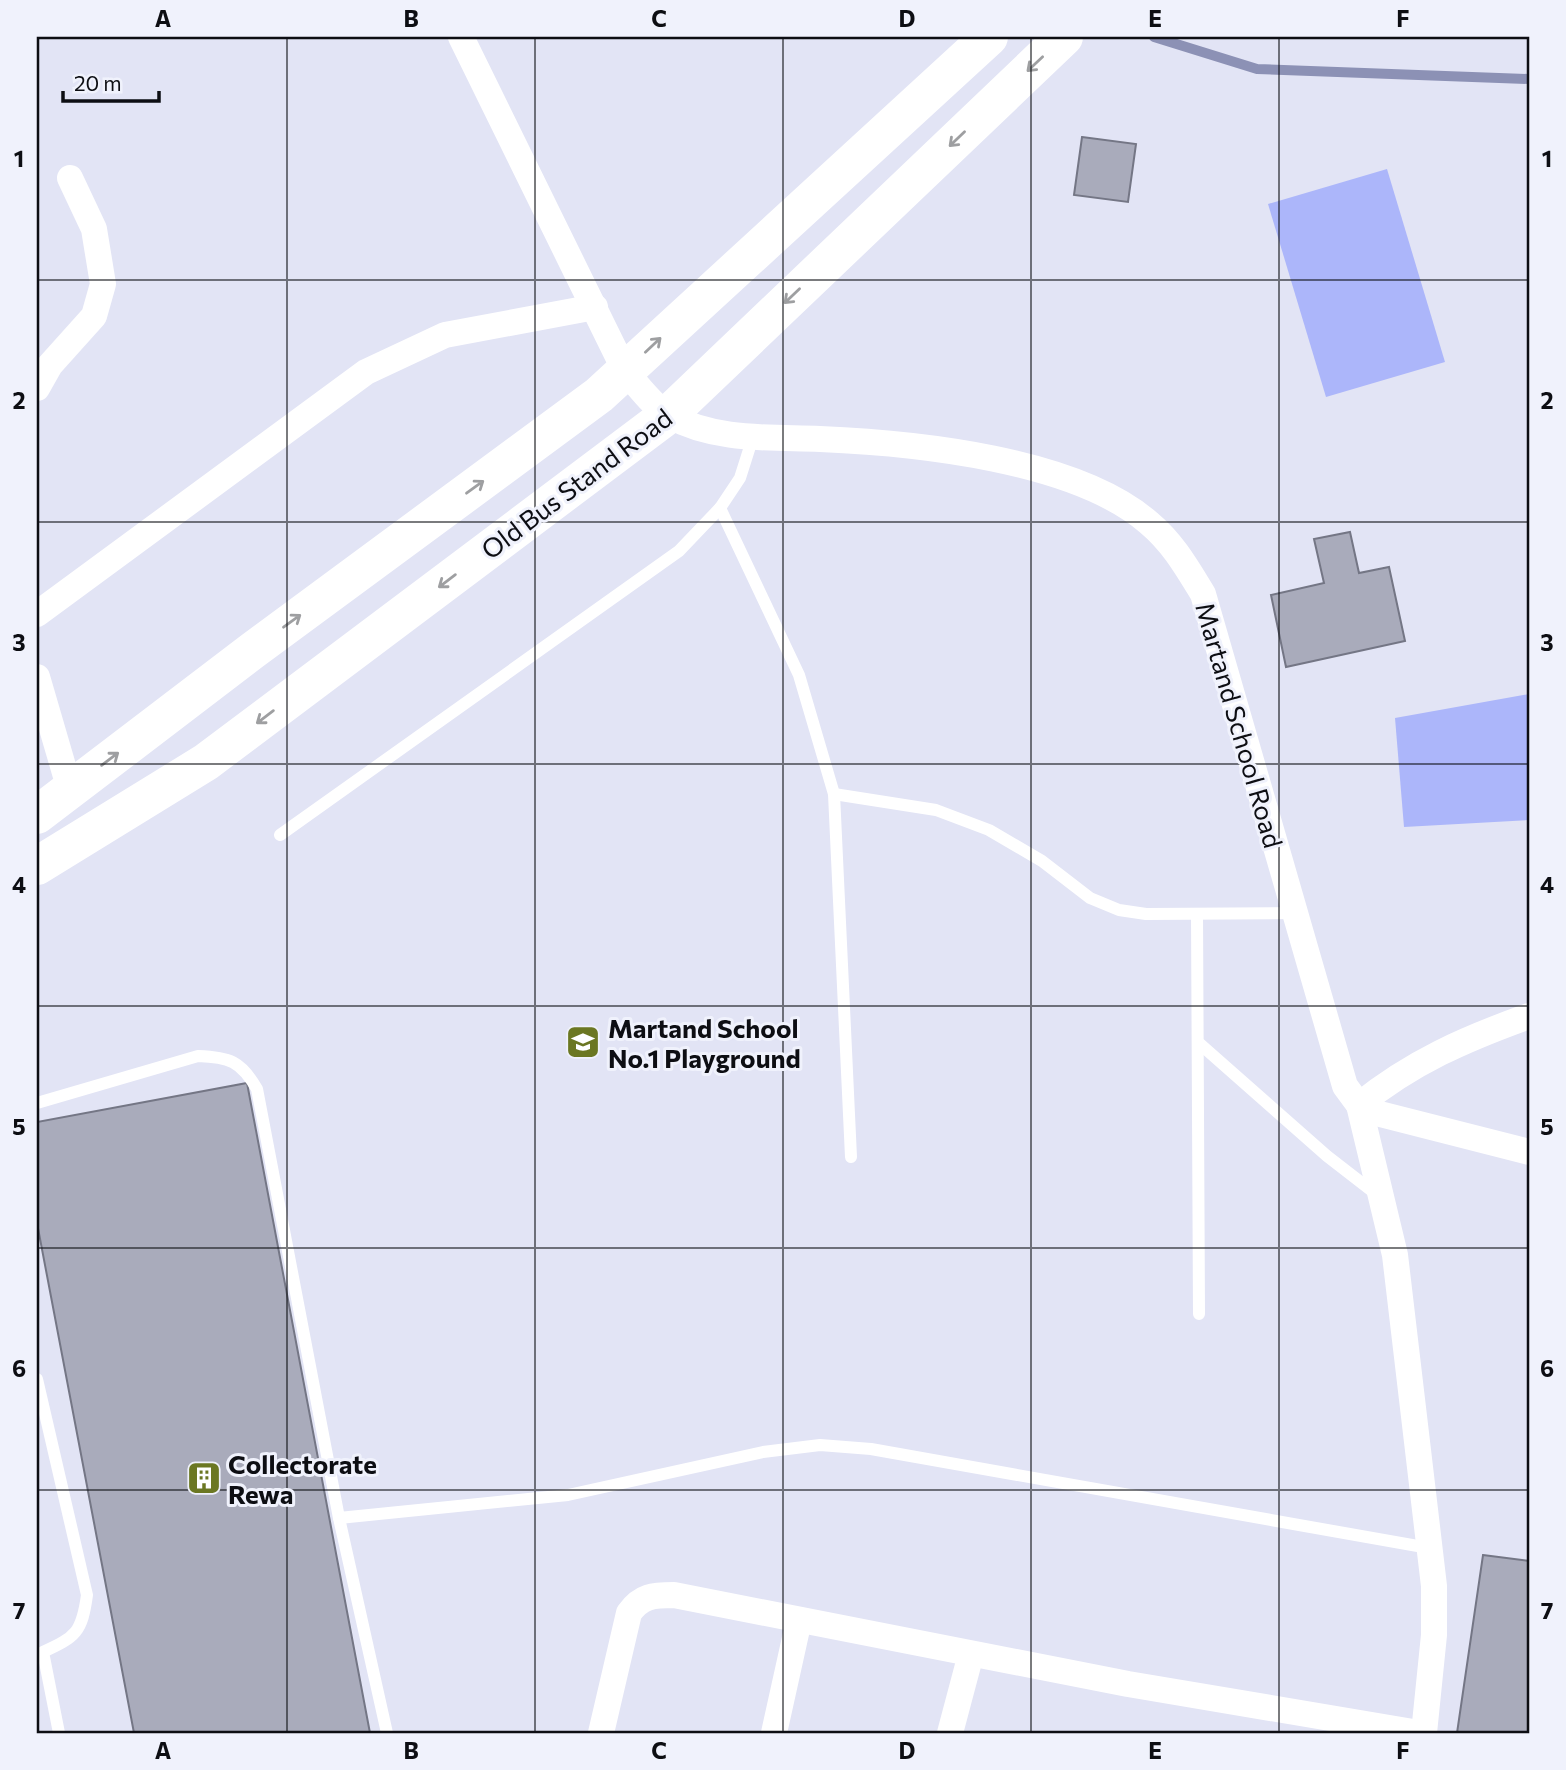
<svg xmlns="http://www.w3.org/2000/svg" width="1566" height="1770" font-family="Commissioner,sans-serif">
<rect width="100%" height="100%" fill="#e2e4f5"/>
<g fill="#acb6fa">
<polygon points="1387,169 1445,362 1326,397 1268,204"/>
<polygon points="1529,694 1529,820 1404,827 1395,718"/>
</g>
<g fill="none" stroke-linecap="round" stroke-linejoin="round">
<polyline stroke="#8c91b5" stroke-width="10" points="1154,37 1257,69 1529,79"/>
</g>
<g fill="#a9abbb" stroke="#747685" stroke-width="2">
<polygon points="1082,137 1136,144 1128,202 1074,195"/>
<polygon points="1350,532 1359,573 1389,567 1405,641 1286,667 1271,595 1324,583 1314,539"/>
<polygon points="247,1083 370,1733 134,1733 37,1223 37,1122"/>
<polygon points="1483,1555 1529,1561 1529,1733 1457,1733"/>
</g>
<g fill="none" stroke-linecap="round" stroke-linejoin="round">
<g stroke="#fff" stroke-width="12">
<polyline points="720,508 799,675 834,794 851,1157"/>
<polyline points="834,794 936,810 989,830 1042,861 1090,898 1119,910 1146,914 1295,913"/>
<polyline points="280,835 679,551 720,508 740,478 753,437"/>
<polyline points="1197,914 1199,1314"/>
<polyline points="1200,1044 1327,1156 1376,1194"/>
<path d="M37,1103L198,1056C229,1057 241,1061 257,1089L339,1518L387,1733"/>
<path d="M37,1379L87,1595C82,1632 76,1637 43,1652L59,1733"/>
<polyline points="339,1518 568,1495 763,1452 820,1445 871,1449 1429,1548"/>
</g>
<g stroke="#fff" stroke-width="26">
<path d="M461,37L625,371C638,385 653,407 670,416C715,441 770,437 820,439C915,443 1076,459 1149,523C1173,543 1187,568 1203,594L1345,1086L1359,1105L1380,1114L1529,1152"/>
<polyline points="37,388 50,365 94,316 103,284 94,229 70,178"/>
<polyline points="37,614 366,372 445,335 595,307"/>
<polyline points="37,677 70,790"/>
<path d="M601,1733L629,1613C641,1596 653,1595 674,1595L1128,1684L1419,1733"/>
<polyline points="774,1733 799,1620"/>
<polyline points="950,1733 971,1654"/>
<path d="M1424,1733L1434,1635V1586L1395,1255L1359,1105C1412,1062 1465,1039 1529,1016"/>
</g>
<g stroke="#fff" stroke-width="38">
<polyline points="37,815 252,651 599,395 989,37"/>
<polyline points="37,866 206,762 668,415 1064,37"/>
</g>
</g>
<defs><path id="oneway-shaft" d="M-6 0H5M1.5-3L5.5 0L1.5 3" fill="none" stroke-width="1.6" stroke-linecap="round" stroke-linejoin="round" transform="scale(1.75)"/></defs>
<g stroke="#9e9fa1">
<use href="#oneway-shaft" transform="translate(1035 64) rotate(137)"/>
<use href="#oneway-shaft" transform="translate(957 139) rotate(136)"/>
<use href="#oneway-shaft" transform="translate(792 296) rotate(136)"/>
<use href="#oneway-shaft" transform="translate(653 345) rotate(-43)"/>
<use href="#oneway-shaft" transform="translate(475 487) rotate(-36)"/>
<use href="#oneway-shaft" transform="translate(447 581) rotate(143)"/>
<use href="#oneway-shaft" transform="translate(292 621) rotate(-36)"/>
<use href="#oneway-shaft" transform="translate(265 717) rotate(143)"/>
<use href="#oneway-shaft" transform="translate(110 759) rotate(-37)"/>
</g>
<path fill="none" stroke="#0d0e13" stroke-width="2" stroke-opacity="0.55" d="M287,37V1733M535,37V1733M783,37V1733M1031,37V1733M1279,37V1733M37,280H1529M37,522H1529M37,764H1529M37,1006H1529M37,1248H1529M37,1490H1529"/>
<defs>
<g id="school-square" transform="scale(1.75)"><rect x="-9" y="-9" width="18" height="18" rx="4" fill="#6b7722" stroke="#f0f2fc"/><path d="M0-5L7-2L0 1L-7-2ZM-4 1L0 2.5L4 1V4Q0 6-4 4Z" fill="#fff"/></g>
<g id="building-square" transform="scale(1.75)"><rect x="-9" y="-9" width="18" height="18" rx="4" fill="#6b7722" stroke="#f0f2fc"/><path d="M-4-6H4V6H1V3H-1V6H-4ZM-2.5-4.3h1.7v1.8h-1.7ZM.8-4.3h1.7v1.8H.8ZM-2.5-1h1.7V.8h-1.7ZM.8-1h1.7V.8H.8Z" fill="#fff"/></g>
</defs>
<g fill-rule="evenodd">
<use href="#school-square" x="583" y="1042"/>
<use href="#building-square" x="204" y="1478"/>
</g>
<g text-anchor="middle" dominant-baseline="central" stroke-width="6" stroke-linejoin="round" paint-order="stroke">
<g font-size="26" fill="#0d0e13" stroke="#f0f2fc">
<text transform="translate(576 483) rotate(-37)">Old Bus Stand Road</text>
<text transform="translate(1240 725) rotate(74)">Martand School Road</text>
</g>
<g font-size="26" font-weight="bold" fill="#0d0e13" stroke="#f0f2fc" text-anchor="start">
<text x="608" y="1027">Martand School<tspan x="608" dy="30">No.1 Playground</tspan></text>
<text x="228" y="1463">Collectorate<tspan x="228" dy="30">Rewa</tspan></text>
</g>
</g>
<rect width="1566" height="1770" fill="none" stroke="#f0f2fc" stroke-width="77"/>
<path d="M63 91v10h96v-10" fill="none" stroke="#0d0e13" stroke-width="3.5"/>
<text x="74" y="91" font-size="21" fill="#0d0e13" stroke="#f0f2fc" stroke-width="5" paint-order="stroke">20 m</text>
<rect x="38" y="38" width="1490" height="1694" fill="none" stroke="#0d0e13" stroke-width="2.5"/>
<g font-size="23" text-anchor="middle" font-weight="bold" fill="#0d0e13">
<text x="163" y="27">A</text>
<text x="411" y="27">B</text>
<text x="659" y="27">C</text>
<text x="907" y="27">D</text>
<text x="1155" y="27">E</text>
<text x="1403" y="27">F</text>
<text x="19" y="167">1</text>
<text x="1547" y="167">1</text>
<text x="19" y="409">2</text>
<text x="1547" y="409">2</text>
<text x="19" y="651">3</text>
<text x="1547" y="651">3</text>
<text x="19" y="893">4</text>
<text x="1547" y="893">4</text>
<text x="19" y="1135">5</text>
<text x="1547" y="1135">5</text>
<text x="19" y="1377">6</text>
<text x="1547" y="1377">6</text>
<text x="19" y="1619">7</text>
<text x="1547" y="1619">7</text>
<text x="163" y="1759">A</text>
<text x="411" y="1759">B</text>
<text x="659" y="1759">C</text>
<text x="907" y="1759">D</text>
<text x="1155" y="1759">E</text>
<text x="1403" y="1759">F</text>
</g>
</svg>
